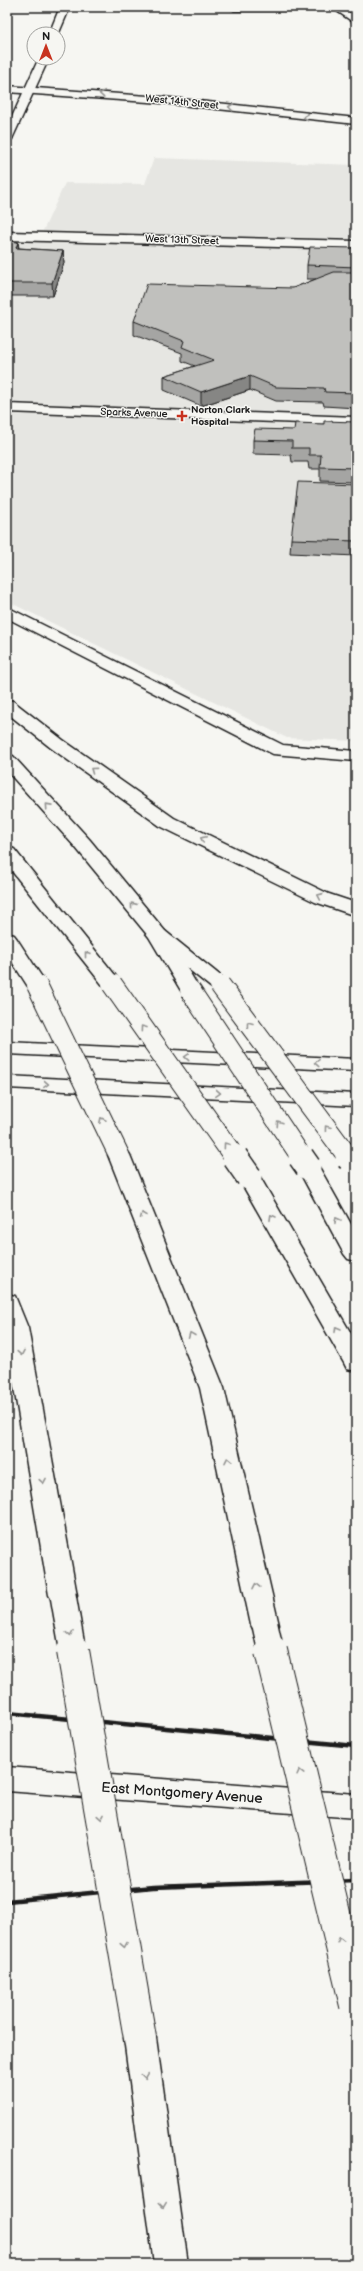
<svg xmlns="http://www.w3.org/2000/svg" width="363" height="2271" font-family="'Balsamiq Sans',sans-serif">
<rect width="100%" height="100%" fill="#f6f6f2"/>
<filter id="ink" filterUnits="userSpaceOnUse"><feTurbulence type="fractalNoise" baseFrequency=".025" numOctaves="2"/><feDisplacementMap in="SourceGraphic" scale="8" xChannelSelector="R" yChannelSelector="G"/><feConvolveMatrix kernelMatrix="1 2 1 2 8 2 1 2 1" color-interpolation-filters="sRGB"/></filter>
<g filter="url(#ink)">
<polygon fill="#e6e6e2" points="154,158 356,165 356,741 287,738 7,601 7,230 43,231 65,183 145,184"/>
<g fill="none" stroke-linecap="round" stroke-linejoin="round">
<g stroke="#1c1c1c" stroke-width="3">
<g id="minor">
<polygon points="60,7 70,7 58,35 49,34"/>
<polygon points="229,7 321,7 316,10 234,10"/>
<polygon points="39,58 49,58 12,139 7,142 7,128"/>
<polygon points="7,232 356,241 356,249 7,240"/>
<polygon points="7,404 356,417 356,425 7,412"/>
<polygon points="7,607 283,745 356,751 356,761 273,754 7,618"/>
</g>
</g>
<g stroke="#1c1c1c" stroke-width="3">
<g id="tertiary">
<polygon points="7,86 162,97 356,118 356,124 162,103 7,92"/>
<polygon points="7,1767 356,1794 356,1818 7,1791"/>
</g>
</g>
<g stroke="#1c1c1c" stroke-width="3">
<g id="primary">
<polygon points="331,7 342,7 356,17 356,24"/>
<polygon points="7,700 13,701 63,740 174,818 329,894 356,903 356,916 315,902 160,826 51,748 7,713"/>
<polygon points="7,755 13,756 90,840 165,931 200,990 197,994 190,996 183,994 149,937 76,848 7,771"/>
<polygon points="7,1042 356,1059 356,1071 7,1054"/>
<polygon points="7,1076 356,1094 356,1106 7,1088"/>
<polygon points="308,1160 316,1162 319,1167 356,1233 356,1261 348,1259 344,1254 297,1167 300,1162"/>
</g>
</g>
<g stroke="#1c1c1c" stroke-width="3">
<g id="motorway">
<polygon points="7,847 14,849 119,980 122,984 119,988 112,990 105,988 7,865"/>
<polygon points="158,929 165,931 227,981 230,985 227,989 220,991 213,989 151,939 148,935 151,931"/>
<polygon points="7,933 14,935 17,939 47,985 44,989 37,991 30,989 27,985 7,954"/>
<polygon points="119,1148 127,1150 130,1155 224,1388 279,1625 275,1632 265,1635 255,1632 251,1625 200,1388 108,1155 111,1150"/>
<polygon points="249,1170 257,1172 260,1177 356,1342 356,1371 347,1369 344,1363 238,1177 241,1172"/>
<polygon points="7,1294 15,1296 28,1328 77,1595 73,1602 63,1605 53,1602 49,1595 7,1346"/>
<polygon points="140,2024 151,2028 156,2038 188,2264 154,2264 124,2038 129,2028"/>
</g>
</g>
<use href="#minor" fill="#f6f6f2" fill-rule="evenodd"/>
<use href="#tertiary" fill="#f6f6f2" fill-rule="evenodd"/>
<use href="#primary" fill="#f6f6f2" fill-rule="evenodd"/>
<use href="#motorway" fill="#f6f6f2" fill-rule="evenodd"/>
<g stroke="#1c1c1c" stroke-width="4.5">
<polyline points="7,1713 356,1746"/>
<polyline points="7,1901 153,1887 356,1880"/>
</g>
<g stroke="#1c1c1c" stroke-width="22" stroke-linecap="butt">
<polyline id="primary-bridge-far1" points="190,990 302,1158"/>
</g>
<g stroke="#1c1c1c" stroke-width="28" stroke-linecap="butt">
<polyline id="primary-bridge" points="301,1157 308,1167"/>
</g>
<g stroke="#1c1c1c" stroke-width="22" stroke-linecap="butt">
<g id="motorway-bridge-far2">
<polyline points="112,984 235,1158"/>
<polyline points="37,985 119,1155"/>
<polyline points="220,985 349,1158"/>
</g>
</g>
<g stroke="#1c1c1c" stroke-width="28" stroke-linecap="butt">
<g id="motorway-bridge-far1">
<polyline points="235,1157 249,1177"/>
<polyline points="348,1157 350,1159"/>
<polyline points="63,1595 73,1652"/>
<polyline points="265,1625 271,1652"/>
</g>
</g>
<g stroke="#1c1c1c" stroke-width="34" stroke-linecap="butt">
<g id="motorway-bridge">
<polyline points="73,1651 140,2038"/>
<polyline points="271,1651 356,2005"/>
</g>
</g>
<use href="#primary-bridge-far1" stroke="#f6f6f2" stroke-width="20"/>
<use href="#primary-bridge" stroke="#f6f6f2" stroke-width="25"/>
<use href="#motorway-bridge-far2" stroke="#f6f6f2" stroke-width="20"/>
<use href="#motorway-bridge-far1" stroke="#f6f6f2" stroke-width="25"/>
<use href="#motorway-bridge" stroke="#f6f6f2" stroke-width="32"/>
</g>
<g fill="#a5a5a3" stroke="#1c1c1c">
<polygon points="7,241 18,242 19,248 63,251 64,263 53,296 7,296"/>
<polygon points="356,248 356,408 324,406 323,402 276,401 250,390 201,406 164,390 164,376 195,366 182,361 182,353 134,335 134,321 293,288 316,279 307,279 307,265"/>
<polygon points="356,422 356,482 320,481 320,469 309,469 308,462 292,462 291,455 253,454 253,440 294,430 324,424"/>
<polygon points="356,484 356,556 290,553 291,539"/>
</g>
<g fill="#868684" stroke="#1c1c1c">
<polygon points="18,242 19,254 16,248"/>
<polygon points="63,251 64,263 53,296 52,283"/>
<polygon points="250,376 250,390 201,406 201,392"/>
</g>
<g fill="#c0c0bd" stroke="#1c1c1c">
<polygon points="7,241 18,242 16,248 63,251 52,283 7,283"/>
<polygon points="310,247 356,248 356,267 307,265"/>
<polygon points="334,272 356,272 356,393 325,392 324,388 276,387 250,376 201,392 164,376 214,360 182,347 184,341 134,321 147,284 293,288"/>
<polygon points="324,421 356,422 356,468 320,467 321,455 309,455 309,448 292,448 292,441 253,440 255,429 294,430 295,423 324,424"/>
<polygon points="298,482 356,484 356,541 291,539"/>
</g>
<defs><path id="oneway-chevron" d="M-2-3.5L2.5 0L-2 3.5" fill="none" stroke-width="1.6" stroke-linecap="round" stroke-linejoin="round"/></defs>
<g stroke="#949492">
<use href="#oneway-chevron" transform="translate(102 94) rotate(-175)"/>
<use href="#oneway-chevron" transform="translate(231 107) rotate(-173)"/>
<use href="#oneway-chevron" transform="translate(306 117) rotate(-173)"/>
<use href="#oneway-chevron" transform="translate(93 770) rotate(-144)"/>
<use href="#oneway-chevron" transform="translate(48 806) rotate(-132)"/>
<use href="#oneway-chevron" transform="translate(203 839) rotate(-154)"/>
<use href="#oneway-chevron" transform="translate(320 896) rotate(-156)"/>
<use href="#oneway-chevron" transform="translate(133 905) rotate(-129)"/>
<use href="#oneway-chevron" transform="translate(87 954) rotate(-129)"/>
<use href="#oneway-chevron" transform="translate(249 1024) rotate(-127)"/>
<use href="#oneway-chevron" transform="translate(143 1028) rotate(-126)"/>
<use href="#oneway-chevron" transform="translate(187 1057) rotate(-177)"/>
<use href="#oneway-chevron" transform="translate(317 1063) rotate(-177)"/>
<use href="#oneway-chevron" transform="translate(46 1084) rotate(3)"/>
<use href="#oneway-chevron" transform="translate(218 1093) rotate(3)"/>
<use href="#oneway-chevron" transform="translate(102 1120) rotate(-116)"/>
<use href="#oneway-chevron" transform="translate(279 1123) rotate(-124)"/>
<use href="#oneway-chevron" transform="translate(327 1128) rotate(-127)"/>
<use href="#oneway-chevron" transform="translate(226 1145) rotate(-126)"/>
<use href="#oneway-chevron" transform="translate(143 1215) rotate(-112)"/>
<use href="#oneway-chevron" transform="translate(272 1217) rotate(-120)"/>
<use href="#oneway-chevron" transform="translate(337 1220) rotate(-119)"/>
<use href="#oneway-chevron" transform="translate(337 1329) rotate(-120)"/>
<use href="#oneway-chevron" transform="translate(191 1335) rotate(-112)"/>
<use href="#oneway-chevron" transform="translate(21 1353) rotate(80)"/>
<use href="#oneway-chevron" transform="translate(228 1460) rotate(-102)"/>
<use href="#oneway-chevron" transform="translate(43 1481) rotate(80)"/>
<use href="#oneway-chevron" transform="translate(256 1586) rotate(-102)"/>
<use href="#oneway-chevron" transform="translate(70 1634) rotate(80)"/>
<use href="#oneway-chevron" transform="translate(300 1772) rotate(-104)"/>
<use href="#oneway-chevron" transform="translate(101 1817) rotate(80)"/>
<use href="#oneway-chevron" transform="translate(340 1940) rotate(-104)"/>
<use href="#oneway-chevron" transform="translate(124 1945) rotate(80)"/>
<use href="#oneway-chevron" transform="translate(145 2076) rotate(82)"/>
<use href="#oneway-chevron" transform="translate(163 2205) rotate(82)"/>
</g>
</g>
<path fill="#c8321e" stroke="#f6f6f2" stroke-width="1.5" d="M180 410h4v4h4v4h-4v4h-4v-4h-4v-4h4z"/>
<g text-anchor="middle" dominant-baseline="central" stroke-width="3" stroke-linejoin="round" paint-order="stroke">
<g font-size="10" fill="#1c1c1c" stroke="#f6f6f2">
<text transform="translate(182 102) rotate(6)">West 14th Street</text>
<text transform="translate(182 240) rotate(2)">West 13th Street</text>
<text transform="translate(134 413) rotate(2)">Sparks Avenue</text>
</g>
<g font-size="10" font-weight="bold" fill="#1c1c1c" stroke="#f6f6f2" text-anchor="start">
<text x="191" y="410">Norton Clark<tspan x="191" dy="12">Hospital</tspan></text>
</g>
<g font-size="14" fill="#1c1c1c" stroke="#f6f6f2">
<text transform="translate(182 1793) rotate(4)">East Montgomery Avenue</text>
</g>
</g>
<rect width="363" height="2271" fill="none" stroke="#f6f6f2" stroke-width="24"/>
<rect x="12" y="12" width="339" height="2247" fill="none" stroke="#1c1c1c" stroke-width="1.5" filter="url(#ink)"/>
<g transform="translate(46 46)"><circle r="19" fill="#f6f6f2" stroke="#9f9f9c"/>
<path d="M0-3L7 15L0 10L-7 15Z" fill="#c8321e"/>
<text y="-6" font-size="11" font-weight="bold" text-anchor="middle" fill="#1c1c1c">N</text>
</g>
</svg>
